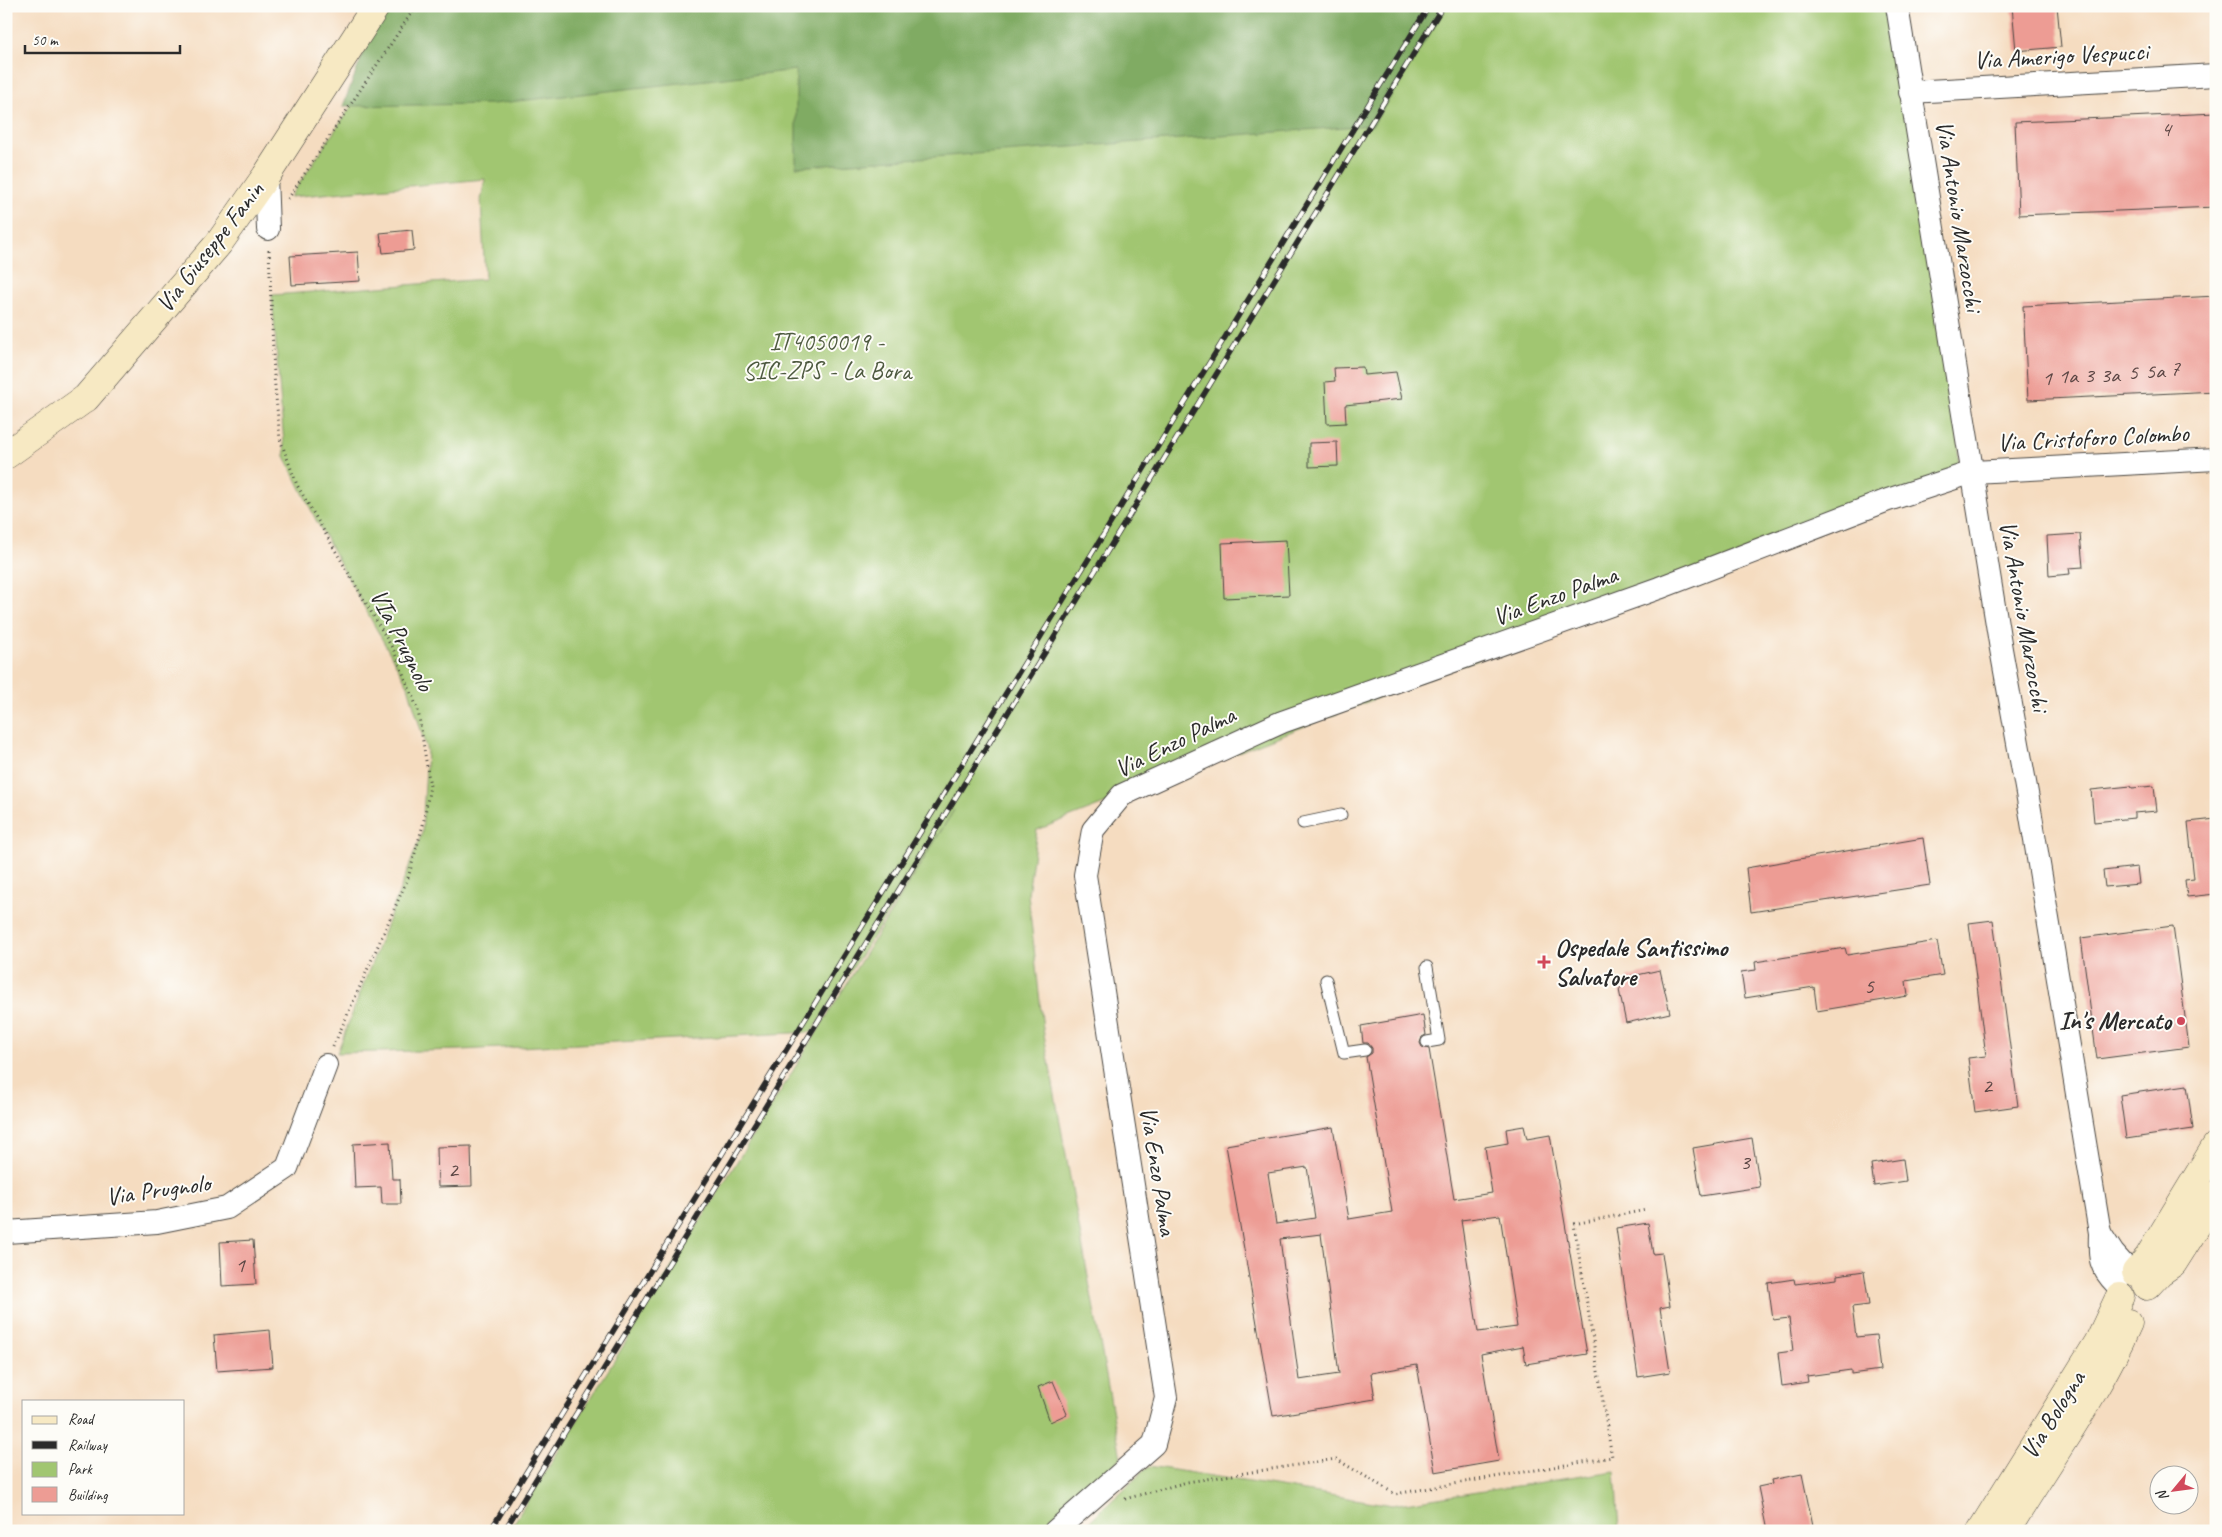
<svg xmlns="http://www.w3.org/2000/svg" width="2222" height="1537" font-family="Caveat,sans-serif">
<rect width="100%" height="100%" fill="#fdfcf7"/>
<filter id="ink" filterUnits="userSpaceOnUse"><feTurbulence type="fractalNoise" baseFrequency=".02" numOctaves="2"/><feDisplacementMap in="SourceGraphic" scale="10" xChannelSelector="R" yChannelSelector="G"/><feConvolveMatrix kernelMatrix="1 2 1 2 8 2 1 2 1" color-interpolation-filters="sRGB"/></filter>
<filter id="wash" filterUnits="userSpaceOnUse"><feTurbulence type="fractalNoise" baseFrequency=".0096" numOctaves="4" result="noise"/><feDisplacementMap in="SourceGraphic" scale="20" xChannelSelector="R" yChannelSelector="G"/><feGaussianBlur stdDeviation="1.12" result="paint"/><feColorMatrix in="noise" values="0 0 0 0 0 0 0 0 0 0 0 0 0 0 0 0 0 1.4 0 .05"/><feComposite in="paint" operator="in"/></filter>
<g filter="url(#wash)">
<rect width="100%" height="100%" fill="#f5dcc0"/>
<g fill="#a1c671" stroke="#66784e">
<polygon points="419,6 1892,6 1959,446 1957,479 1888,500 1037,830 1028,894 1043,1029 1121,1458 1038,1531 509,1531 954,810 812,1032 461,1050 337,1053 422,833 427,751 408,686 316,520 285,456 272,295 485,279 481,200 485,179 290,197"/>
<polygon points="1149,1466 1392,1505 1615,1471 1619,1531 1079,1531"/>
</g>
<polygon fill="#80ab63" stroke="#566b47" points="381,6 1447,6 1373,125 796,167 796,70 492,104 343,106"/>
<g id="blocks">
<g fill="#ed9c94" fill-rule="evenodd">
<polygon points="2012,6 2057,6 2061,47 2016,51"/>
<polygon points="2216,113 2216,207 2019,215 2015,122"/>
<polygon points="412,230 414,250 383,253 380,233"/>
<polygon points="358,252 360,281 292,285 290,256"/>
<polygon points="2216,296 2216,391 2028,400 2023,306"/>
<polygon points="1363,367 1364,375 1396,372 1402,399 1345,405 1346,423 1327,424 1325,382 1335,381 1334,368"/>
<polygon points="1337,442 1338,466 1309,467 1309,443"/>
<polygon points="2080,534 2083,567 2069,568 2070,574 2049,576 2047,536"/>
<polygon points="1286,540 1289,595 1224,598 1222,543"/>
<polygon points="2131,786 2132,788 2154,786 2157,811 2134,813 2134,818 2094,822 2091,790"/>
<polygon points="2216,819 2216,894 2187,897 2185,880 2194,879 2188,822"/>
<polygon points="1923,838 1930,885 1751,912 1746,868"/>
<polygon points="2137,867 2139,884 2105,887 2103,871"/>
<polygon points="1993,920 2018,1106 1975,1112 1968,1058 1986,1056 1969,923"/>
<polygon points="2173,926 2189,1047 2097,1059 2081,938"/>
<polygon points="1937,941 1943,975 1906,981 1908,996 1817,1011 1814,987 1745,998 1741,972 1756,970 1755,962 1845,948 1847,955"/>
<polygon points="1660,970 1670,1013 1626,1023 1619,990 1628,977"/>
<path d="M1423,1015L1426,1035L1422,1037L1420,1043L1422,1047L1429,1049L1454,1199L1492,1193L1485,1147L1508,1143L1506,1129L1524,1126L1527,1139L1550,1135L1587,1354L1526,1364L1523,1346L1481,1354L1499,1461L1435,1472L1417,1365L1371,1373L1375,1399L1273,1416L1226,1145L1333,1127L1349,1219L1392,1212L1366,1057L1372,1053V1048L1368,1043H1363L1361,1026ZM1307,1167L1315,1218L1276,1224L1268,1173ZM1500,1215L1517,1327L1478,1332L1461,1220ZM1321,1234L1339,1374L1299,1380L1280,1239Z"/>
<polygon points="2187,1085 2193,1129 2126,1139 2120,1095"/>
<polygon points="1752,1138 1760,1187 1701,1196 1693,1148"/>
<polygon points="390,1142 392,1179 400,1179 401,1204 382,1204 381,1187 355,1188 353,1144"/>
<polygon points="471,1146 472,1186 438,1187 437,1147"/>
<polygon points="1903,1159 1906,1181 1874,1186 1871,1164"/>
<polygon points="1648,1223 1653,1254 1662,1253 1670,1306 1660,1308 1670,1372 1638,1377 1616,1228"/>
<polygon points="253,1240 256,1284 222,1286 220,1242"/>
<polygon points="1864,1271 1869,1305 1852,1307 1856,1337 1876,1335 1880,1370 1851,1374 1851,1370 1807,1376 1808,1382 1782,1386 1778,1353 1793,1351 1789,1318 1773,1320 1768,1283 1794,1279 1795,1284 1837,1279 1837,1275"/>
<polygon points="270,1330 273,1367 217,1371 214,1335"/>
<polygon points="1053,1381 1067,1414 1050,1422 1038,1387"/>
<polygon points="1802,1474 1814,1531 1767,1531 1758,1487 1772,1484 1771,1480"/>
</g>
</g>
</g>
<g filter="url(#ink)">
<use href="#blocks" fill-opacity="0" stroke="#494641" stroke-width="1"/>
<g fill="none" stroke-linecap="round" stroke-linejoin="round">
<g stroke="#494641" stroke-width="13">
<g id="lane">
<polyline points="1303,823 1341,815"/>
<polyline points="1427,967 1439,1040 1427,1042"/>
<polyline points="1326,980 1344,1053 1365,1050"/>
</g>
</g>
<g stroke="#494641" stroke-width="24">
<g id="street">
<path d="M1897,6L2001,649L2030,810L2100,1233C2099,1258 2099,1267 2117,1285"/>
<polyline points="1910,92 2216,75"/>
<polyline points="266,176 268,229"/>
<polyline points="6,1232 157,1222 227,1208 287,1168 326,1065"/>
<polyline points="2100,1233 2113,1253 2130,1272"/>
<polyline points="1055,1531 1154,1444 1166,1398 1085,875 1093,830 1122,795 1282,722 1659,588 1888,500 1973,472 2216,459"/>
</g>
</g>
<g stroke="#494641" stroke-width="29">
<g id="secondary">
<polyline points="6,455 86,398 219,243 266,176 376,6"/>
<polyline points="2136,1272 2148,1258 2216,1146"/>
<polyline points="2147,1286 2160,1272 2173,1263 2216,1195"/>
<polyline points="1981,1531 2098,1343 2120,1296"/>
<path d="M2006,1531C2047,1462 2096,1397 2128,1323"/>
</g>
</g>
<g stroke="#494641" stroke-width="3" stroke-dasharray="1 4" stroke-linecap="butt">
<polyline points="288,199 416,6"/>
<polyline points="269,250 274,376 280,439 297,485 394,651 418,710 430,786 423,825 408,878 333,1047"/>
<polyline points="1125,1499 1187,1482 1336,1459 1395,1494 1612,1457 1574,1224 1646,1210"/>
</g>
<use href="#lane" stroke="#fff" stroke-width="11"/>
<use href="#street" stroke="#fff" stroke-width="22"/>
<use href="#secondary" stroke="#f7e9c3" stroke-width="28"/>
<g stroke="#2b2b2b" stroke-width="5.5">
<g id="rail">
<polyline points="490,1531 1429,6"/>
<polyline points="504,1531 1443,6"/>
</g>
</g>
<use href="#rail" stroke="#fdfcf7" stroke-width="4" stroke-dasharray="11" stroke-linecap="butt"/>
</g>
</g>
<g fill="#d1495b" stroke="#fdfcf7" stroke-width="2">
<path d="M1541.5 954.5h5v5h5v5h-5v5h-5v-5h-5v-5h5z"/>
<circle cx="2181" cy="1021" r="5"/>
</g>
<g text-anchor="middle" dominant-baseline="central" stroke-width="4" stroke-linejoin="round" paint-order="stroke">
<g font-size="22" fill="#5c4745">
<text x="2166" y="129">4</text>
<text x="2175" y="368">7</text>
<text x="2155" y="371">5a</text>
<text x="2133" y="372">5</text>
<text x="2089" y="375">3</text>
<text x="2110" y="375">3a</text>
<text x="2068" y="376">1a</text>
<text x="2047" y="378">1</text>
<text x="1869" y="986">5</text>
<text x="1987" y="1086">2</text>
<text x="1745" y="1162">3</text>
<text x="453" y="1170">2</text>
<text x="240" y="1265">1</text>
</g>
<g font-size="25" fill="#2b2b2b" stroke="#fdfcf7">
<text transform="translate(2061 56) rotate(-3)">Via Amerigo Vespucci</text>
<text transform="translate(1959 216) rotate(81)">Via Antonio Marzocchi</text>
<text transform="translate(210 247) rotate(-52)">Via Giuseppe Fanin</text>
<text transform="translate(2093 438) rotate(-3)">Via Cristoforo Colombo</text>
<text transform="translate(1555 596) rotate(-20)">Via Enzo Palma</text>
<text transform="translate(2024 616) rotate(80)">Via Antonio Marzocchi</text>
<text transform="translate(402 640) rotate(63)">VIa Prugnolo</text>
<text transform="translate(1175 742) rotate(-26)">Via Enzo Palma</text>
<text transform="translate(1158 1171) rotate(81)">Via Enzo Palma</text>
<text transform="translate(158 1190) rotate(-8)">Via Prugnolo</text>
<text transform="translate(2053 1415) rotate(-58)">Via Bologna</text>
</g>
<g font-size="25" fill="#4e5a40" stroke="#fdfcf7">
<text x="827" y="342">IT4050019 -<tspan x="827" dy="29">SIC-ZPS - La Bora</tspan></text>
</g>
<g font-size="25" font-weight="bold" fill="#2b2b2b" stroke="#fdfcf7" text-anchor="start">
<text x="1555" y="948">Ospedale Santissimo<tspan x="1555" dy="29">Salvatore</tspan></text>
<text x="2171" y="1021" text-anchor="end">In's Mercato</text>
</g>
</g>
<rect width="2222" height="1537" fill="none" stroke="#fdfcf7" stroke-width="25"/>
<rect x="22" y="1400" width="162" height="115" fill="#fdfcf7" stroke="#a9a8a5"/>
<rect x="32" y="1416" width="25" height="8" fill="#f7e9c3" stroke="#a9a8a5"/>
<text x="68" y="1424" font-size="15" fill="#2b2b2b">Road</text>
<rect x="32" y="1441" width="25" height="8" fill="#2b2b2b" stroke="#a9a8a5"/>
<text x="68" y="1450" font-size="15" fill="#2b2b2b">Railway</text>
<rect x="32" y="1462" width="25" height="15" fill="#a1c671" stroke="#a9a8a5"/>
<text x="68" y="1474" font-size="15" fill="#2b2b2b">Park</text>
<rect x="32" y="1487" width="25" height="15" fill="#ed9c94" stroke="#a9a8a5"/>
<text x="68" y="1500" font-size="15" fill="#2b2b2b">Building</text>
<g transform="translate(2174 1490) rotate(241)"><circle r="24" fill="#fdfcf7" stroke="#a9a8a5"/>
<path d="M0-4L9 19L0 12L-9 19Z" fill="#d1495b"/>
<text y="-8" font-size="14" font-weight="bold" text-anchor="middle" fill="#2b2b2b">N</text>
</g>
<path d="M25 45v8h155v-8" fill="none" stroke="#2b2b2b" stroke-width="2.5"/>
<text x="32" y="45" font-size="15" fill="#2b2b2b" stroke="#fdfcf7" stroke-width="4" paint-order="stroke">50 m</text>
</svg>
